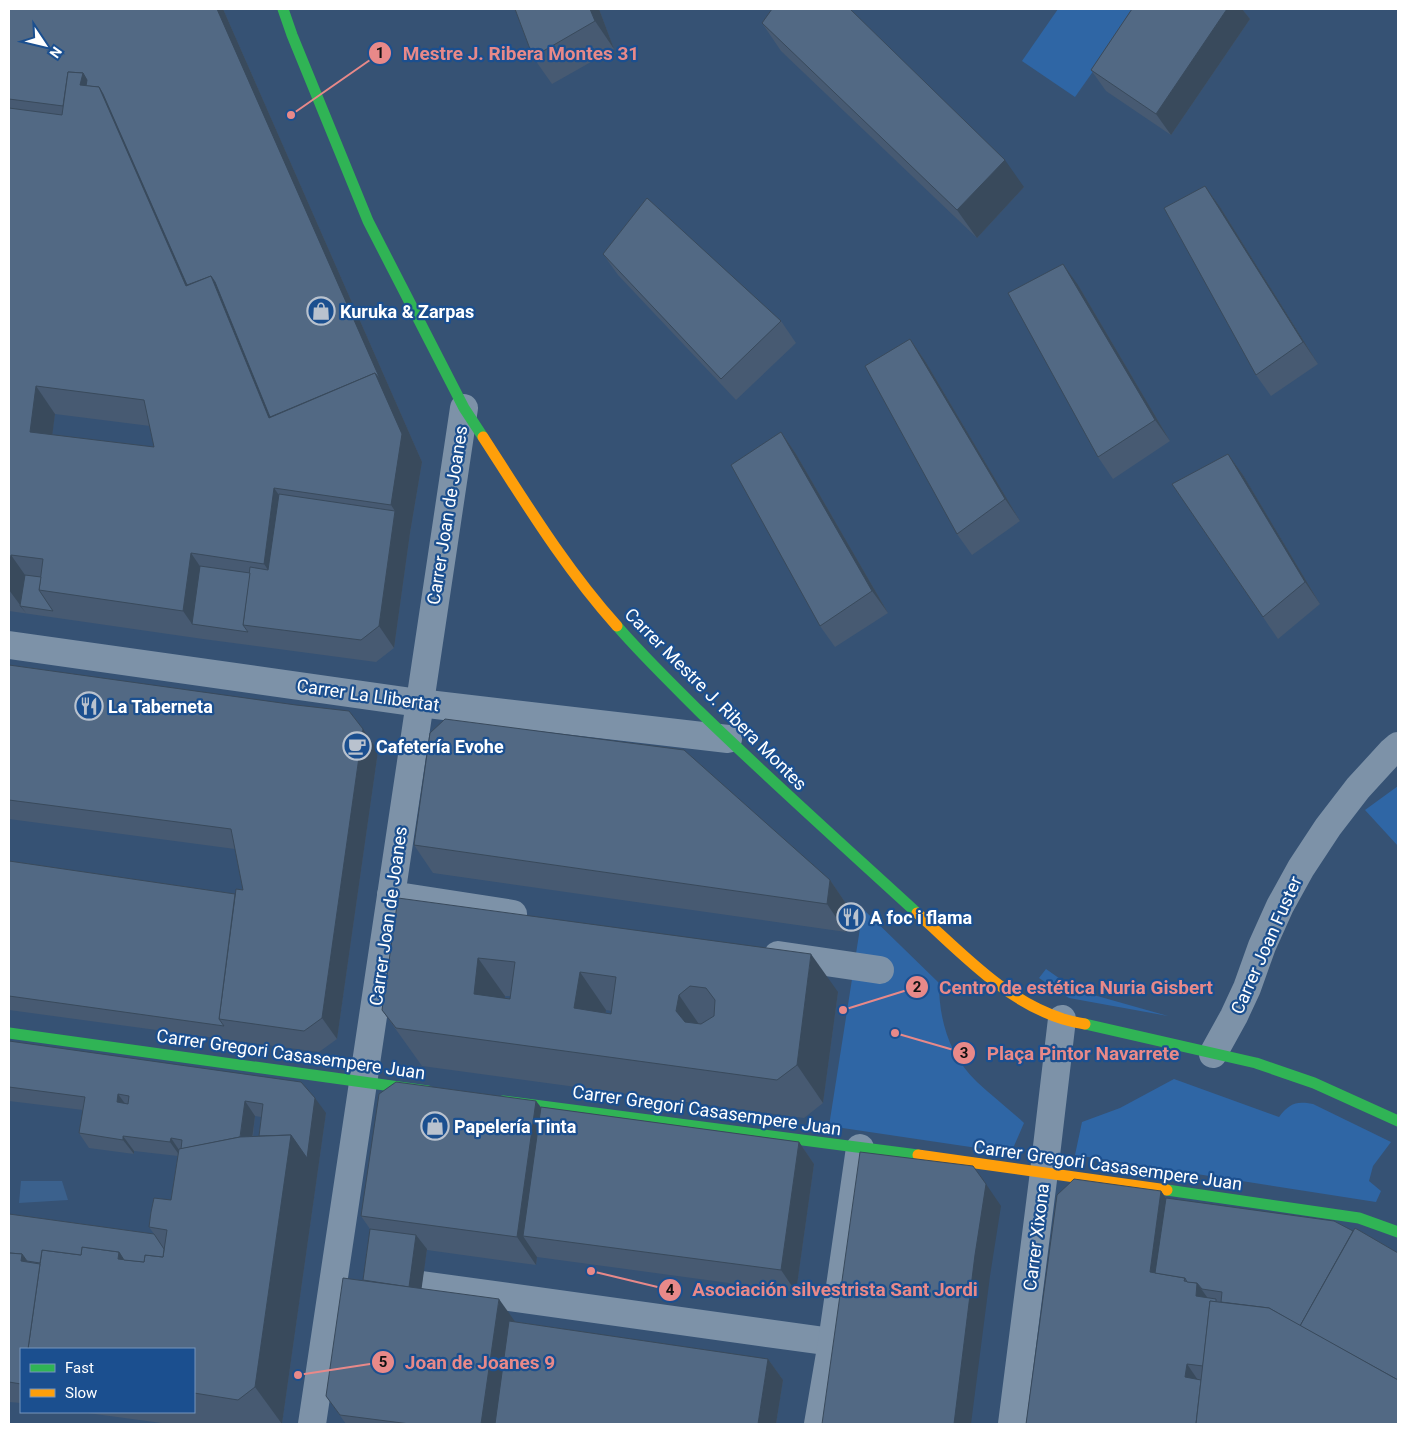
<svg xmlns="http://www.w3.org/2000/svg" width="1407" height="1433" font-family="Roboto,sans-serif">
<rect width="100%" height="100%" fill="#365274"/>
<g fill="#2f66a5">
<polygon points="1058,9 1137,9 1075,97 1022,61"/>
<polygon points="1398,786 1398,846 1365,810"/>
<path d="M863,909L939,983C939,1020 949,1055 977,1082C992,1096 1009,1109 1024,1123L1011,1153L829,1126Z"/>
<polygon points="1046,969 1076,990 1168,1016 1069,998 1039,978"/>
<path d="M1174,1079L1279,1117C1290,1103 1296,1101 1313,1104L1391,1142L1373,1166L1369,1181L1381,1191L1376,1202L1075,1155L1082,1122L1120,1108Z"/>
</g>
<polygon fill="#3b618d" points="21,1181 62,1181 68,1200 19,1203"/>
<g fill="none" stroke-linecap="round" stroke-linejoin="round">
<g stroke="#7d92a8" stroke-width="28">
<polyline points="9,645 419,703 728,739"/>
<polyline points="391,895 513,914"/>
<polyline points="778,955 880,970"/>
<polyline points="1213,1054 1234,1016 1247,988 1262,946 1280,906 1301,868 1328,827 1358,788 1391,752 1398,746"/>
<polyline points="422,1285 832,1342"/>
<polyline points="312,1424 464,408"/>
<polyline points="818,1424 832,1342 860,1148"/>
<polyline points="1012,1424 1044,1172 1062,1019"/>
</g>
<g stroke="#30b455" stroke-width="11">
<polyline points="283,9 292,35 368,221 464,408 483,437"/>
<path d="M617,626C643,656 671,683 699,711C770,780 844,846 917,913"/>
<polyline points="1085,1024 1256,1063 1314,1083 1398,1121"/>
<polyline points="9,1033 428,1091"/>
<polyline points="503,1101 918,1155"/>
<polyline points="1167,1190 1359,1218 1398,1232"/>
</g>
<g stroke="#ff9f0a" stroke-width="11">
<path d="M483,437C525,502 565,568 617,626"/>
<path d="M917,913C961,952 1005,1001 1063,1019C1070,1021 1078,1023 1085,1024"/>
<polyline points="918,1155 1167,1190"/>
</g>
</g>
<g fill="#475a72" fill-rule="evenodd">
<path d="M9,9H223L422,462L410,533L394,648L376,662L203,639L9,611ZM55,414L150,426L154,447L52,435Z"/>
<polygon points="515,9 599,9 614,49 552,84 533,57"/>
<polygon points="1132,9 1242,9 1250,19 1171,135 1106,91 1091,70"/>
<polygon points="762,23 1024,187 977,238 781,51"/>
<polygon points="1205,186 1220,207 1318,364 1271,396 1256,375"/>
<polygon points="603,254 781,321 796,343 736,400 618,275"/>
<polygon points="1078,285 1170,441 1113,479 1098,457"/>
<polygon points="910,339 925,361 1020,521 972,555 957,534"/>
<polygon points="781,432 796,454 888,613 835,647 820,626"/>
<polygon points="1228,454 1243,475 1320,604 1278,639 1172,484"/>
<polygon points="9,665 378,751 337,1039 319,1052 9,1010 9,861 235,894 243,890 235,849 9,819"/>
<polygon points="414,845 830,880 849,908 846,932 433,873"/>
<path d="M398,898L838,992L823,1103L804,1118L422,1066L382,1010ZM505,996H511L510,999L505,998ZM606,1010L612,1011L611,1014L606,1013Z"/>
<path d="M9,1041L326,1113L282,1424H169L80,1412H194V1349H21V1403L9,1402V1214L154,1234L149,1227L171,1200L178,1156L134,1151V1154L89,1148L79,1133L83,1110L9,1101ZM255,1116L261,1117L259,1136L253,1137Z"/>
<polygon points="536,1101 541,1107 799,1142 814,1164 796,1292 537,1257 536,1265 427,1250 421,1288 516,1322 768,1359 783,1380 776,1424 346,1424 326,1396 363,1280 370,1229 361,1216"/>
<polygon points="1161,1191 1166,1198 1398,1424 1026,1424"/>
</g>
<g fill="#394a5c">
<polygon points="217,9 223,9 422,462 410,533 394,648 379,626 395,511 391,505"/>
<polygon points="590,9 599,9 614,49 595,21"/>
<polygon points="1227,9 1242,9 1250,19 1171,135 1156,114"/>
<polygon points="83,73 96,93 80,85"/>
<polygon points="99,87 118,115 195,290 186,286"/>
<polygon points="1005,160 1024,187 977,238 957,210"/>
<polygon points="1205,186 1220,207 1318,364 1303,342"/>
<polygon points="1063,264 1078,285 1170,441 1155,420"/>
<polygon points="211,276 230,303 279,422 269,418"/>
<polygon points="910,339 925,361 1020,521 1005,499"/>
<polygon points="36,386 55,414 49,460 30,432"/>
<polygon points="781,432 796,454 888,613 872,591"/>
<polygon points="1228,454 1243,475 1320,604 1305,582"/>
<polygon points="274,488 294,516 283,592 264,564"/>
<polygon points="191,553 210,581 192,624 183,611"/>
<polygon points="11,555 30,582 20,606 26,613 9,590 9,567"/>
<polygon points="363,729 378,751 337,1039 322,1018"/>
<polygon points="830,880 849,908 846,932 827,904"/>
<polygon points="811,954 838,992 823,1103 797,1065"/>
<polygon points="478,958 505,996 500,1033 474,994"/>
<polygon points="580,972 606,1010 601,1046 574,1008"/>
<polygon points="679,995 705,1033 703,1049 676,1011"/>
<polygon points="118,1094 129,1109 117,1102"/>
<polygon points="315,1098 326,1113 282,1424 255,1387 291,1135"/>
<polygon points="245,1101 255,1116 247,1179 237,1165"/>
<polygon points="536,1101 556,1129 523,1236 537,1257 536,1265 517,1237"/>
<polygon points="123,1136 134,1151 134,1154 123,1140"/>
<polygon points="171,1138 181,1153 180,1156 170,1142"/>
<polygon points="799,1142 814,1164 796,1292 781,1270"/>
<polygon points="986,1184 1001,1206 990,1276 971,1424 954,1424 975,1255"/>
<polygon points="1161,1191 1176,1213 1167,1281 1150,1272"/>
<polygon points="416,1235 427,1249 417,1322 406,1307"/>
<polygon points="119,1252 145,1290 118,1259"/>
<polygon points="22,1254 37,1276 21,1261"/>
<polygon points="1197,1283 1212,1304 1196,1296"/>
<polygon points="499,1299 526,1337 513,1424 481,1424"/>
<polygon points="768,1359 783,1380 776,1424 758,1424"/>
<polygon points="1187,1364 1202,1386 1185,1377"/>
</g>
<g fill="#526984" stroke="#394a5c" fill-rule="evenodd">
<polygon points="9,9 217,9 380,379 375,373 270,417 215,282 211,276 187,285 103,94 99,87 86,86 87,80 83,73 68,72 63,106 9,99"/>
<polygon points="515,9 590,9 595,21 533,57"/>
<polygon points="772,9 850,9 1005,160 957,210 762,23"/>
<polygon points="1132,9 1227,9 1156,114 1091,70"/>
<path d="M68,72L83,73L80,85L99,87L186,286L211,276L269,418L375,373L402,434L391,505L274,488L264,564L191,553L183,611L39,590L43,559L11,555L9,567V108L62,115ZM36,386L144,400L154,447L30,432Z"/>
<polygon points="1205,186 1303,342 1256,375 1164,208"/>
<polygon points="647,198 781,321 721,379 603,254"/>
<polygon points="1063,264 1155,420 1098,457 1008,293"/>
<polygon points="910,339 1005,499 957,534 865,366"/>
<polygon points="781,432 872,591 820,626 731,465"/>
<polygon points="1228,454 1305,582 1263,617 1172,484"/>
<polygon points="279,494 395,511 379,626 361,640 243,625 250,567 268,570"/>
<polygon points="200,566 250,573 243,625 248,632 192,624"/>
<polygon points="25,575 41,577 39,590 53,611 20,606"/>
<polygon points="9,665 296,705 349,711 363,729 322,1018 304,1031 219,1019 236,889 243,890 231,829 9,800"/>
<polygon points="445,719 684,750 830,880 827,904 414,845 430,733"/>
<polygon points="9,861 235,894 219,1019 224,1026 9,996"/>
<path d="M398,898L811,954L797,1065L777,1080L396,1028L382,1010ZM478,958L515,962L510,999L474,994ZM580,972L616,977L611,1014L574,1008ZM690,986L706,988L715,1000L714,1016L701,1024L685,1022L676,1011L679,995Z"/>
<path d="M9,1041L301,1082L315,1098L307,1158L291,1135L259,1136L263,1104L245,1101L240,1137L181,1149L182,1140L171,1138L170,1142L123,1136V1140L79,1133L85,1097L9,1087ZM118,1094L129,1096L128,1104L117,1102Z"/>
<polygon points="396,1082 536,1101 517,1237 361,1216 379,1094"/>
<polygon points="541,1107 799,1142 781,1270 523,1236"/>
<polygon points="291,1135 255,1387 238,1400 194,1393 194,1349 28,1349 42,1250 81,1255 82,1247 119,1252 118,1259 144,1262 145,1255 163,1257 167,1230 149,1227 151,1212 154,1198 171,1200 179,1149 240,1137"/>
<polygon points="860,1152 973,1166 986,1184 975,1255 954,1424 822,1424"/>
<polygon points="1074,1179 1161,1191 1150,1272 1185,1278 1184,1281 1197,1283 1196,1296 1216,1299 1216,1302 1210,1301 1203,1366 1187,1364 1185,1377 1201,1380 1196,1424 1026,1424 1057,1195"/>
<polygon points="1166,1198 1334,1221 1353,1231 1300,1326 1269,1308 1221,1302 1222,1292 1202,1289 1197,1283 1187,1282 1185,1278 1155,1273"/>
<polygon points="9,1214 154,1234 164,1249 163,1257 145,1255 144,1262 124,1260 119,1252 82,1247 81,1255 42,1250 40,1263 27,1261 22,1254 9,1253"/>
<polygon points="1355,1228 1398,1253 1398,1380 1300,1326"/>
<polygon points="370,1229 416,1235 409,1287 363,1280"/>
<polygon points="9,1253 22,1254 21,1261 40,1264 28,1349 21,1349 21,1384 9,1382"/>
<polygon points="343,1278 499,1299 481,1424 410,1424 340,1415 326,1396"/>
<polygon points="1210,1301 1269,1308 1398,1380 1398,1424 1196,1424"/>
<polygon points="509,1321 768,1359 758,1424 495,1424"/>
</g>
<defs>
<g id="shop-ring" transform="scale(1.4375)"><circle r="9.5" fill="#1b4f8f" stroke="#b9c2ce" stroke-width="1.5"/><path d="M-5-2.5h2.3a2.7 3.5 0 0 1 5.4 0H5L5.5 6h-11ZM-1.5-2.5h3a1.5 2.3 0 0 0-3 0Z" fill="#b9c2ce"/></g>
<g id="restaurant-ring" transform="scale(1.4375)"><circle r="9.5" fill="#1b4f8f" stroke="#b9c2ce" stroke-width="1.5"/><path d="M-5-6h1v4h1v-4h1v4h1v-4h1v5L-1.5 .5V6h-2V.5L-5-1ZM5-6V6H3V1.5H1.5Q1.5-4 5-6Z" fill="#b9c2ce"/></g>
<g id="cafe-ring" transform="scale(1.4375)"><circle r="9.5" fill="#1b4f8f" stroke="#b9c2ce" stroke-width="1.5"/><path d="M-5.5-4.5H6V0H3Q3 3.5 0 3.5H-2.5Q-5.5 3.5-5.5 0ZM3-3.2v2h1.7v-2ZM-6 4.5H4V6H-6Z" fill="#b9c2ce"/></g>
</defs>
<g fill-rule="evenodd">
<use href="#shop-ring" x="321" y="311"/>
<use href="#restaurant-ring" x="89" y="706"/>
<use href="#cafe-ring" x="357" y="746"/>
<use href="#restaurant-ring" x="851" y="917"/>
<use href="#shop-ring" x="435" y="1126"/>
</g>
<g text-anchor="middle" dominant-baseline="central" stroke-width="4.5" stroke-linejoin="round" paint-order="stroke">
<g font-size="18" font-weight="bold" fill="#fff" stroke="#1b4f8f" text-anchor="start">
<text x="340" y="311">Kuruka &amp; Zarpas</text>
<text x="108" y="706">La Taberneta</text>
<text x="376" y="746">Cafetería Evohe</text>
<text x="870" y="917">A foc i flama</text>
<text x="454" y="1126">Papelería Tinta</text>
</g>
<g font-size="18" fill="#fff" stroke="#1b4f8f">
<text transform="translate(447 515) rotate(-81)">Carrer Joan de Joanes</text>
<text transform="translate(368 695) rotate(8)">Carrer La Llibertat</text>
<text transform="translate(716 699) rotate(45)">Carrer Mestre J. Ribera Montes</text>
<text transform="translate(388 916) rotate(-82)">Carrer Joan de Joanes</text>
<text transform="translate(1266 945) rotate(-66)">Carrer Joan Fuster</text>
<text transform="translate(291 1054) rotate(8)">Carrer Gregori Casasempere Juan</text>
<text transform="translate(707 1110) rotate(8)">Carrer Gregori Casasempere Juan</text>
<text transform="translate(1108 1165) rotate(8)">Carrer Gregori Casasempere Juan</text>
<text transform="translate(1036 1237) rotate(-83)">Carrer Xixona</text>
</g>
</g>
<path fill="none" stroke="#e88989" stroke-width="2" d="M291 115L380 53M843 1010L917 987M895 1033L964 1053M591 1271L670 1290M298 1375L383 1362"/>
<g fill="#e88989" stroke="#1b4f8f" stroke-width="2">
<circle cx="291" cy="115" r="5"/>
<circle cx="843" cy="1010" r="5"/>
<circle cx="895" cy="1033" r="5"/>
<circle cx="591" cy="1271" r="5"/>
<circle cx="298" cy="1375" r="5"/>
<circle cx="380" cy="53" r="12"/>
<circle cx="917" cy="987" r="12"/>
<circle cx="964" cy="1053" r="12"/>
<circle cx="670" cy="1290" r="12"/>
<circle cx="383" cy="1362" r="12"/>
</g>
<g font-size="15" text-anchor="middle" font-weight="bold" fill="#111">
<text x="380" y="58">1</text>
<text x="917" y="992">2</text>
<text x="964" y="1058">3</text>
<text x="670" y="1295">4</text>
<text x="383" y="1367">5</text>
</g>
<g font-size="19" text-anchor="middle" font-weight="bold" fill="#e88989" stroke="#1b4f8f" stroke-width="4.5" stroke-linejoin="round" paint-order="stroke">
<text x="521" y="60">Mestre J. Ribera Montes 31</text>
<text x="1076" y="994">Centro de estética Nuria Gisbert</text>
<text x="1083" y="1060">Plaça Pintor Navarrete</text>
<text x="835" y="1296">Asociación silvestrista Sant Jordi</text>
<text x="480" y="1369">Joan de Joanes 9</text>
</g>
<rect width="1407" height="1433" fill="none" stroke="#ffffff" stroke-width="20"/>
<rect x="20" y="1348" width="175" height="65" fill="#1b4f8f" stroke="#7695bc"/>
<rect x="30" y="1364" width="25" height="8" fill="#30b455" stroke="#7695bc"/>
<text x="65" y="1373" font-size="15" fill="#ffffff">Fast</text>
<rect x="30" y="1389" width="25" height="8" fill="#ff9f0a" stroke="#7695bc"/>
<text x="65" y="1398" font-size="15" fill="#ffffff">Slow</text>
<g transform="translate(45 45) rotate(125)" stroke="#1b4f8f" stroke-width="4" paint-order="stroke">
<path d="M0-4L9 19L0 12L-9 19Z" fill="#ffffff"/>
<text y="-8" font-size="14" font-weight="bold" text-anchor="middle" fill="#ffffff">N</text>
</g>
</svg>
